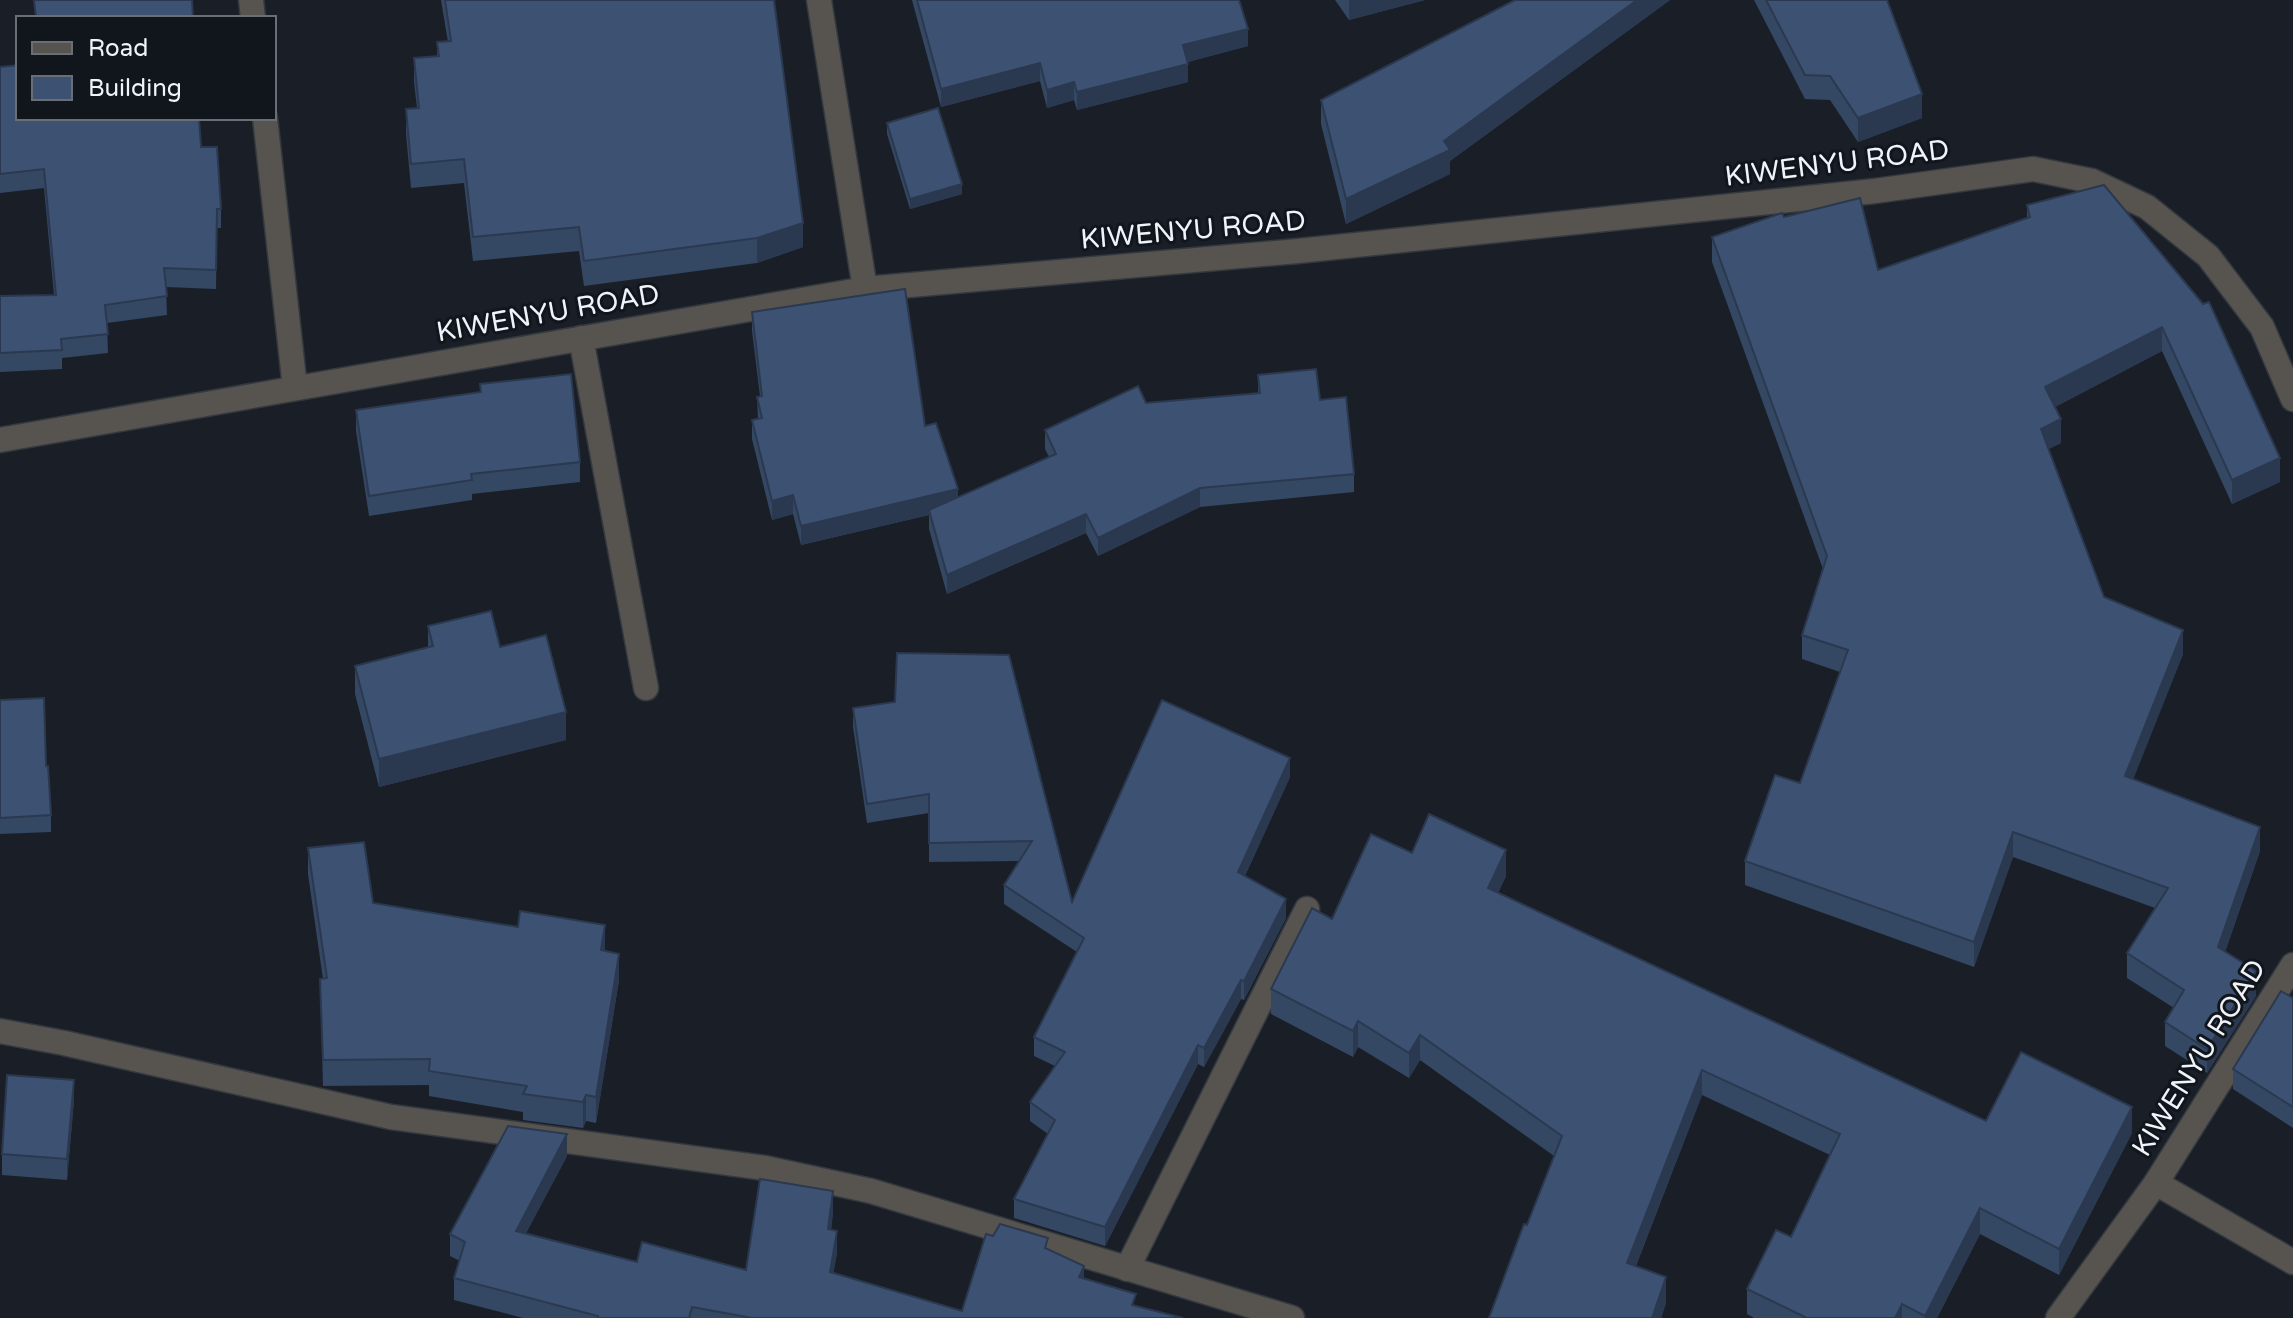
<svg xmlns="http://www.w3.org/2000/svg" width="2293" height="1318" font-family="'Varela Round',sans-serif">
<rect width="100%" height="100%" fill="#1a1f27"/>
<g fill="none" stroke-linecap="round" stroke-linejoin="round">
<g stroke="#343940" stroke-width="27">
<g id="street">
<polyline points="251,0 253,18"/>
<polyline points="819,0 865,289"/>
<polyline points="265,118 295,388"/>
<polyline points="581,338 646,688"/>
<polyline points="0,440 865,289 1298,251 1875,191 2033,169 2092,181 2147,207 2208,256 2262,327 2293,399"/>
<polyline points="0,1031 64,1043 391,1117 765,1168 871,1191 1292,1318"/>
<polyline points="2156,1183 2293,1262"/>
<polyline points="1127,1269 1307,909"/>
<polyline points="2058,1318 2156,1183 2293,965"/>
</g>
</g>
<use href="#street" stroke="#575450" stroke-width="24"/>
</g>
<g fill="#344763">
<polygon points="441,0 774,0 803,247 757,263 584,286 579,251 473,261 464,183 411,188 406,134 406,109 417,108 414,82 414,58 437,56 437,42 448,42"/>
<polygon points="912,0 1239,0 1248,46 1188,62 1188,82 1077,110 1074,100 1047,108 1040,81 941,107"/>
<polygon points="1335,0 1425,0 1349,20"/>
<polygon points="1515,0 1670,0 1450,161 1450,174 1346,224 1321,124 1321,100"/>
<polygon points="1754,0 1887,0 1922,118 1858,142 1830,100 1805,99"/>
<polygon points="0,67 201,147 221,209 221,228 217,228 216,289 166,287 167,315 107,323 108,353 62,358 62,369 0,372 0,296 54,295 44,188 0,193"/>
<polygon points="887,123 962,194 910,209 887,134"/>
<polygon points="2104,185 2280,482 2232,504 2162,351 2055,407 2061,443 2048,449 2104,597 2183,654 2133,779 2260,851 2225,952 2256,996 2207,1073 2165,1046 2165,1022 2174,1008 2127,978 2127,953 2155,908 2013,857 1974,967 1745,885 1745,861 1800,783 1840,672 1802,659 1802,635 1823,569 1712,262 1712,237 1784,217 1878,270 2027,218 2027,205"/>
<polygon points="752,312 925,426 958,497 1049,457 1045,449 1045,430 1146,403 1258,393 1258,375 1320,400 1354,474 1354,492 1200,507 1098,556 1086,533 947,594 929,529 929,515 801,545 793,514 772,520 752,439 752,420 758,419 757,397 760,396 752,331"/>
<polygon points="480,384 580,462 580,482 472,494 472,500 369,516 356,431 356,410 480,392"/>
<polygon points="428,626 500,647 566,740 379,787 355,694 355,666 428,647"/>
<polygon points="1009,655 1072,902 1290,777 1245,876 1286,918 1244,1000 1241,999 1204,1067 1198,1064 1105,1246 1014,1218 1014,1199 1048,1134 1030,1121 1030,1102 1055,1066 1034,1056 1034,1037 1077,952 1004,904 1004,885 1020,861 929,862 929,813 867,823 853,727 853,708 895,702"/>
<polygon points="0,700 46,766 51,815 51,832 0,834"/>
<polygon points="308,848 373,903 605,951 619,980 596,1123 586,1121 583,1128 523,1120 523,1112 429,1096 429,1085 323,1086 320,979 323,979 308,874"/>
<polygon points="1412,853 1506,876 1498,893 1986,1121 2132,1133 2059,1275 1980,1234 1937,1318 1754,1318 1747,1314 1747,1289 1791,1237 1830,1155 1702,1095 1636,1266 1666,1303 1661,1318 1489,1318 1554,1156 1420,1060 1409,1078 1358,1047 1353,1057 1271,1014 1271,989 1332,919"/>
<polygon points="2293,998 2293,1128 2233,1089 2233,1069"/>
<polygon points="74,1100 67,1180 2,1175 2,1154"/>
<polygon points="567,1156 526,1233 637,1262 746,1270 833,1213 831,1230 837,1253 833,1273 962,1311 1048,1249 1084,1279 1136,1306 1183,1318 523,1318 454,1300 454,1278 460,1261 450,1256 450,1234"/>
</g>
<g fill="#2b3950">
<polygon points="1349,0 1425,0 1349,20"/>
<polygon points="1637,0 1670,0 1450,161 1450,174 1346,224 1346,199 1444,141"/>
<polygon points="1248,29 1248,46 1183,63 1183,45"/>
<polygon points="1040,63 1040,81 941,107 941,89"/>
<polygon points="1188,64 1188,82 1077,110 1077,92"/>
<polygon points="1074,82 1074,100 1047,108 1047,90"/>
<polygon points="1922,94 1922,118 1858,142 1858,118"/>
<polygon points="962,184 962,194 910,209 910,199"/>
<polygon points="803,223 803,247 757,263 757,238"/>
<polygon points="2162,327 2162,351 2045,412 2045,387"/>
<polygon points="2061,419 2061,443 2041,453 2041,429"/>
<polygon points="2280,458 2280,482 2232,504 2232,480"/>
<polygon points="1200,488 1200,507 1098,556 1098,538"/>
<polygon points="958,489 958,508 929,510 929,515 801,545 801,526"/>
<polygon points="793,495 793,514 772,520 772,501"/>
<polygon points="1086,514 1086,533 947,594 947,575"/>
<polygon points="2183,630 2183,654 2125,800 2125,776"/>
<polygon points="566,712 566,740 379,787 379,759"/>
<polygon points="1290,758 1290,777 1238,891 1238,872"/>
<polygon points="2260,827 2260,851 2218,972 2218,947"/>
<polygon points="2013,832 2013,857 1974,967 1974,942"/>
<polygon points="1506,850 1506,876 1488,914 1488,888"/>
<polygon points="1286,899 1286,918 1244,1000 1244,981"/>
<polygon points="605,925 605,950 601,976 601,950"/>
<polygon points="619,954 619,980 596,1123 596,1097"/>
<polygon points="2256,971 2256,996 2207,1073 2207,1049"/>
<polygon points="1241,980 1241,999 1204,1067 1204,1048"/>
<polygon points="1358,1021 1358,1047 1353,1057 1353,1031"/>
<polygon points="1420,1035 1420,1060 1409,1078 1409,1053"/>
<polygon points="1198,1045 1198,1064 1105,1246 1105,1227"/>
<polygon points="1702,1070 1702,1095 1627,1288 1627,1263"/>
<polygon points="74,1080 74,1100 67,1180 67,1159"/>
<polygon points="586,1095 586,1121 583,1128 583,1102"/>
<polygon points="2132,1107 2132,1133 2059,1275 2059,1249"/>
<polygon points="567,1134 567,1156 516,1252 516,1231"/>
<polygon points="833,1191 833,1213 828,1251 828,1229"/>
<polygon points="1980,1208 1980,1234 1937,1318 1925,1318 1925,1316"/>
<polygon points="837,1231 837,1253 830,1294 830,1272"/>
<polygon points="1084,1266 1084,1288 1079,1277"/>
<polygon points="1666,1277 1666,1303 1661,1318 1652,1318"/>
<polygon points="1902,1304 1902,1318 1895,1318"/>
</g>
<g fill="#3d5273" stroke="#2b3950" stroke-width="2">
<polygon points="34,0 192,0 193,18 36,18"/>
<polygon points="445,0 774,0 803,223 757,238 584,261 579,227 473,237 464,159 411,164 406,109 419,108 414,58 439,56 437,42 451,41"/>
<polygon points="917,0 1239,0 1248,29 1183,45 1188,64 1077,92 1074,82 1047,90 1040,63 941,89"/>
<polygon points="1515,0 1637,0 1444,141 1450,150 1346,199 1321,100"/>
<polygon points="1766,0 1887,0 1922,94 1858,118 1830,76 1805,75"/>
<polygon points="18,65 18,118 199,118 201,147 217,147 221,209 217,209 216,270 164,268 167,296 105,305 108,334 61,339 62,350 0,353 0,296 56,295 44,169 0,174 0,67"/>
<polygon points="938,108 962,184 910,199 887,123"/>
<polygon points="2104,185 2203,304 2209,302 2280,458 2232,480 2162,327 2045,387 2061,419 2041,429 2104,597 2183,630 2125,776 2260,827 2218,947 2256,971 2207,1049 2165,1022 2184,990 2127,953 2168,888 2013,832 1974,942 1745,861 1775,775 1800,783 1848,650 1802,635 1827,556 1712,237 1782,213 1784,217 1860,198 1878,270 2030,217 2027,205"/>
<polygon points="905,289 925,426 936,423 958,489 801,526 793,495 772,501 752,420 762,418 757,397 762,396 752,312"/>
<polygon points="1316,369 1320,400 1346,397 1354,474 1200,488 1098,538 1086,514 947,575 929,510 1056,454 1045,430 1138,386 1146,403 1260,393 1258,375"/>
<polygon points="571,374 580,462 471,474 472,480 369,496 356,410 481,392 480,384"/>
<polygon points="491,611 500,647 546,635 566,712 379,759 355,666 433,646 428,626"/>
<polygon points="897,653 1009,655 1072,902 1162,700 1290,758 1238,872 1286,899 1244,981 1241,980 1204,1048 1198,1045 1105,1227 1014,1199 1055,1120 1030,1102 1065,1052 1034,1037 1084,938 1004,885 1032,841 929,843 929,794 867,804 853,708 895,702"/>
<polygon points="44,698 46,766 48,766 51,815 0,818 0,700"/>
<polygon points="1429,814 1506,850 1488,888 1986,1121 2021,1052 2132,1107 2059,1249 1980,1208 1925,1316 1902,1304 1895,1318 1804,1318 1805,1317 1747,1289 1776,1230 1791,1237 1840,1134 1702,1070 1627,1263 1666,1277 1652,1318 1489,1318 1524,1224 1527,1225 1562,1136 1420,1035 1409,1053 1358,1021 1353,1031 1271,989 1312,908 1332,919 1371,834 1412,853"/>
<polygon points="364,842 373,903 518,927 520,911 605,925 601,950 619,954 596,1097 586,1095 583,1102 523,1094 527,1086 429,1071 430,1059 323,1060 320,979 327,978 308,848"/>
<polygon points="2281,991 2293,998 2293,1107 2233,1069"/>
<polygon points="7,1075 74,1080 67,1159 2,1154"/>
<polygon points="508,1126 567,1134 516,1231 637,1262 642,1242 746,1270 760,1179 833,1191 828,1229 837,1231 830,1272 962,1311 986,1234 993,1236 1000,1224 1048,1238 1045,1248 1084,1266 1079,1277 1136,1294 1132,1305 1183,1318 752,1318 692,1307 689,1318 598,1318 598,1316 454,1278 465,1242 450,1234"/>
</g>
<g text-anchor="middle" dominant-baseline="central" stroke-width="6" stroke-linejoin="round" paint-order="stroke">
<g font-size="28" fill="#f0f4fa" stroke="#11161d">
<text transform="translate(1837 163) rotate(-7)">KIWENYU ROAD</text>
<text transform="translate(1193 230) rotate(-5)">KIWENYU ROAD</text>
<text transform="translate(548 313) rotate(-10)">KIWENYU ROAD</text>
<text transform="translate(2199 1058) rotate(-58)">KIWENYU ROAD</text>
</g>
</g>
<rect x="16" y="16" width="260" height="104" fill="#11161d" stroke="#6a6f75" stroke-width="2"/>
<rect x="32" y="42" width="40" height="12" fill="#575450" stroke="#6a6f75" stroke-width="2"/>
<text x="88" y="56" font-size="24" fill="#f0f4fa">Road</text>
<rect x="32" y="76" width="40" height="24" fill="#3d5273" stroke="#6a6f75" stroke-width="2"/>
<text x="88" y="96" font-size="24" fill="#f0f4fa">Building</text>
</svg>
